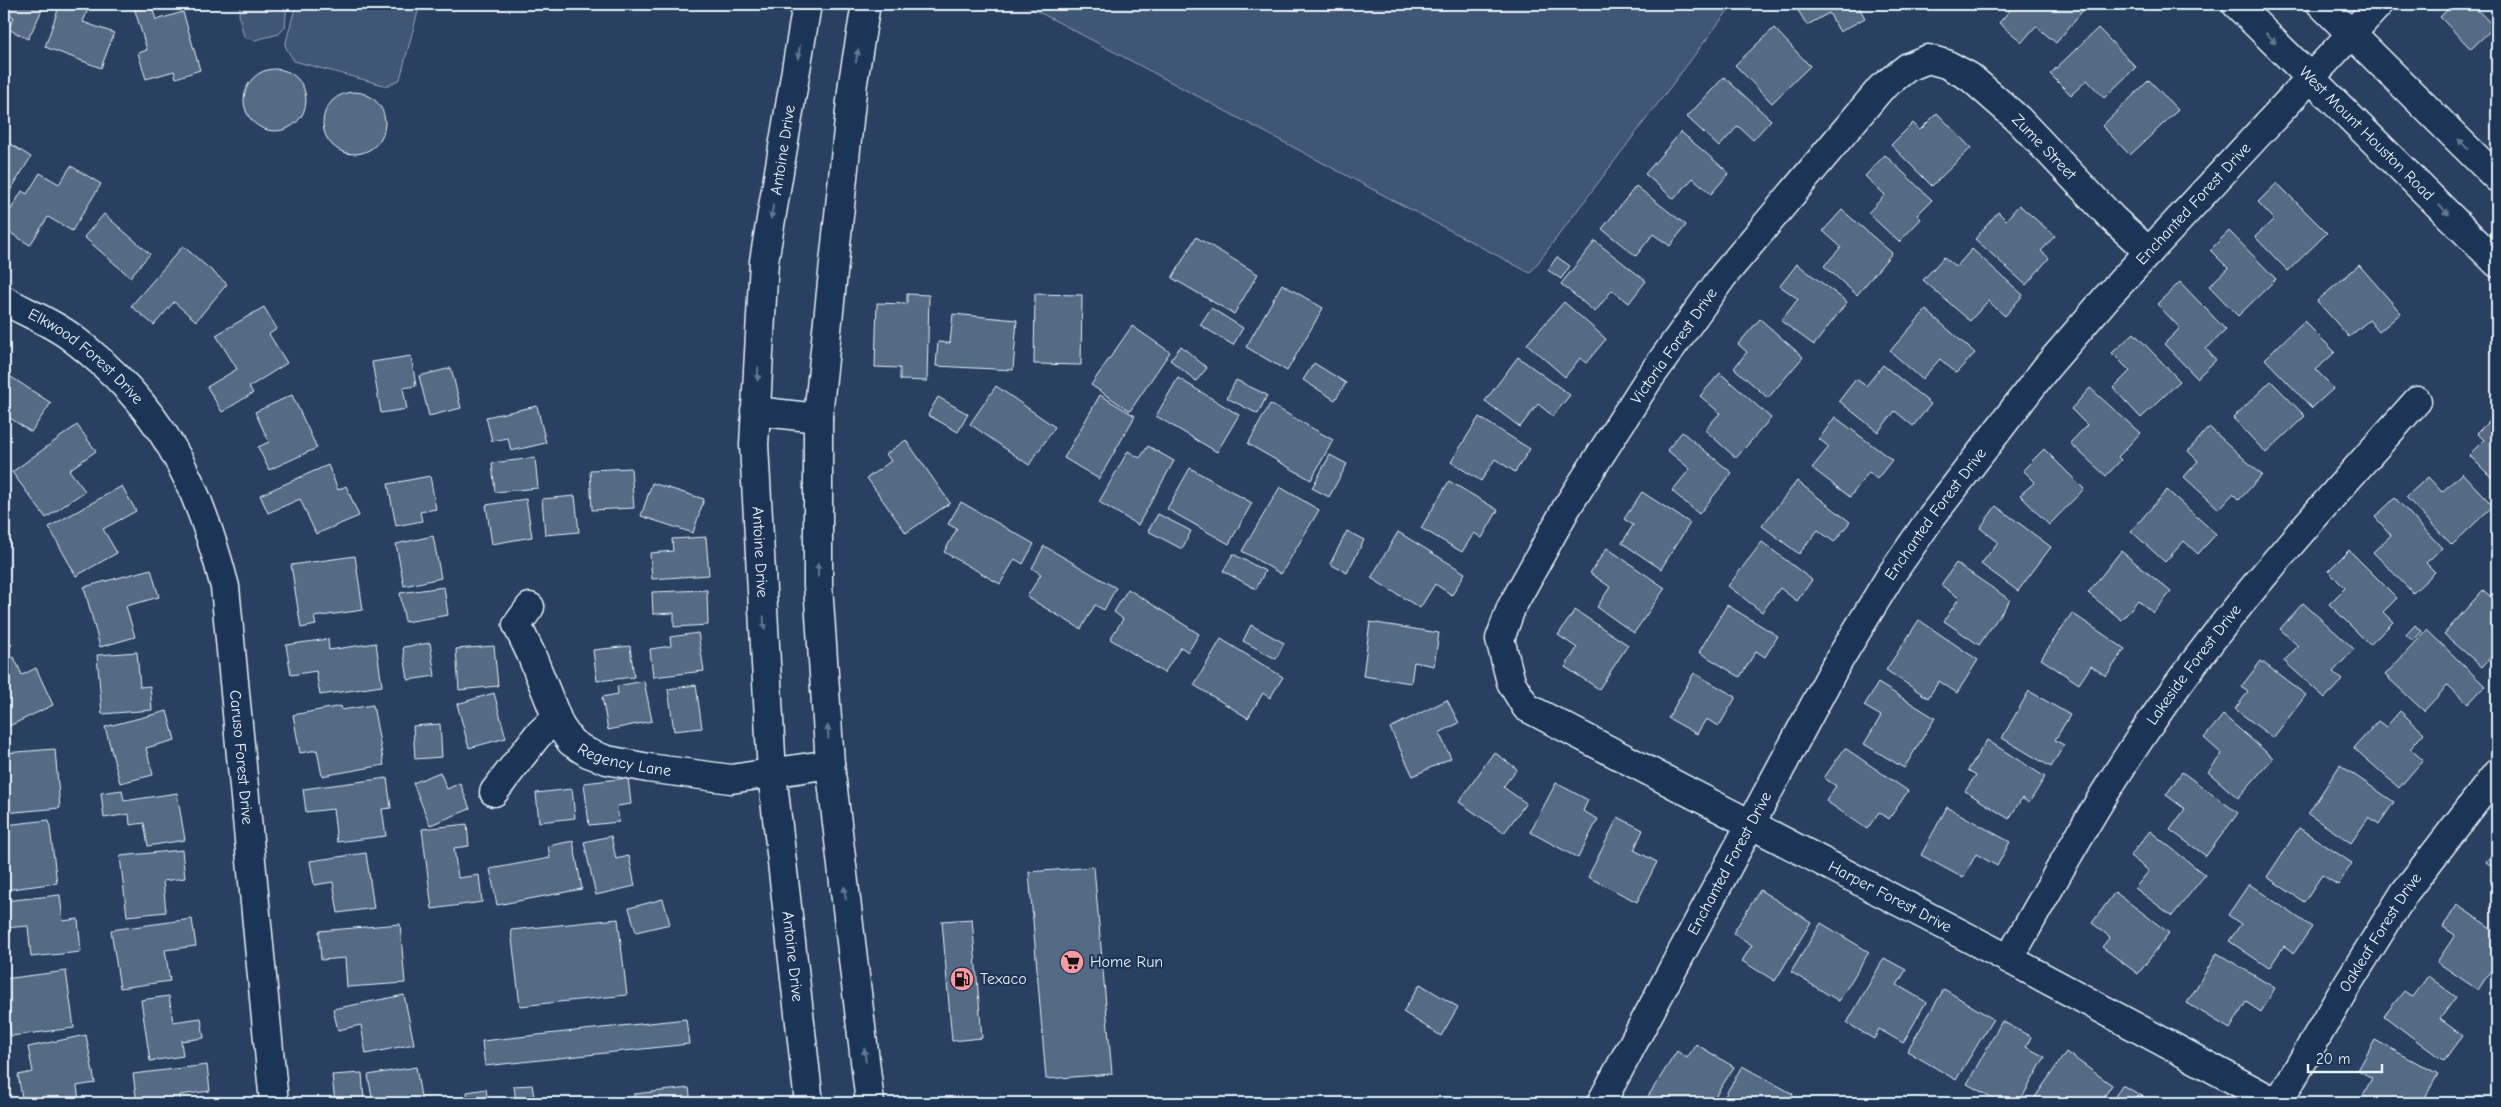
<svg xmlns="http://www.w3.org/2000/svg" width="2501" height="1107" font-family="'Comic Neue',sans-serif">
<rect width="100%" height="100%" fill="#294061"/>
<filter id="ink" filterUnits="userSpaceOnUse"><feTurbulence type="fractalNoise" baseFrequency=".02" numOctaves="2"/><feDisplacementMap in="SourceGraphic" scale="10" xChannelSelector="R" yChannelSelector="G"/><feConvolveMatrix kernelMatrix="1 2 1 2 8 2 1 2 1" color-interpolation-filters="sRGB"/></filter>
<g filter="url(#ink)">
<g fill="#415774" stroke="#94a4b6">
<polygon points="254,4 287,5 285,27 279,34 255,40 244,37 239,15 240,6"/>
<polygon points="296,4 420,4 400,79 387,86 294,61 285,46"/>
<polygon points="1024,4 1733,4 1530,273"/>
</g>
<g fill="#556a83" stroke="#e8f1f8">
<polygon points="4,4 45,4 28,39 8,29 14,17 4,12"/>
<polygon points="60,4 90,4 83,22 114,33 101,68 45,47"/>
<polygon points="133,4 151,4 156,20 183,12 200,70 176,78 174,71 146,79 138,53 147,50"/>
<polygon points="1794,4 1857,4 1865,18 1840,32 1829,13 1807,25"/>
<polygon points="2015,4 2088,4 2056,43 2036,26 2022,42 1999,23"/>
<polygon points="2453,4 2472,4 2494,27 2471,49 2440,17"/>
<polygon points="1774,28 1810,66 1772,103 1735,65"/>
<polygon points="2098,28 2136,67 2104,98 2087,80 2071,95 2050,74"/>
<circle cx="275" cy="100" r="31"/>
<polygon points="1724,77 1771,120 1753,140 1738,126 1719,147 1687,117"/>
<polygon points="2149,80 2178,110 2130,155 2102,126"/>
<circle cx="354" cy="123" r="31"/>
<polygon points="1937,113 1971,148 1932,186 1891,145 1913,123 1920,130"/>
<polygon points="1681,132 1729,173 1711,194 1693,178 1674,199 1645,174"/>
<polygon points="4,140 31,157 8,194 4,192"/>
<polygon points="1885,155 1932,200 1917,215 1921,219 1899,242 1868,213 1885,195 1865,176"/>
<polygon points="71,166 101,184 72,231 48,217 30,245 4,229 4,221 22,191 27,194 40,173 59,184"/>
<polygon points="2277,183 2327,233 2288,271 2255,237 2274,219 2258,202"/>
<polygon points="1636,186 1686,225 1670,246 1653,234 1636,256 1602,229"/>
<polygon points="2019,205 2055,236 2041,251 2049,258 2026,285 1975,239 1998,212 2006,220"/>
<polygon points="1842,210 1892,253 1857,295 1824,266 1841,247 1823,231"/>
<polygon points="104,214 150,254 130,277 84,237"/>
<polygon points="2229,231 2276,279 2238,316 2209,286 2228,268 2210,250"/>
<polygon points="1196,237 1258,274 1234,314 1172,278"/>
<polygon points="1595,241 1646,281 1629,303 1612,290 1595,312 1561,284"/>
<polygon points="183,246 227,284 196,321 174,302 154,325 131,306"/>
<polygon points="1972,249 2023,295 2005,316 1988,301 1970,321 1923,280 1944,257 1956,267"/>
<polygon points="1557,257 1570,266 1561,279 1548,270"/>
<polygon points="1797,264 1847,302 1814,345 1781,321 1798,299 1780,286"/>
<polygon points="2359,265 2401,313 2379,332 2369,320 2349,337 2317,301"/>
<polygon points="2180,282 2226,330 2206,349 2216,360 2197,378 2164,344 2180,328 2157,304"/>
<polygon points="1282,284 1323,308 1287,371 1246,347"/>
<polygon points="907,294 929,295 927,381 900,380 900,368 875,367 877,303 907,304"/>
<polygon points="1035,294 1082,295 1081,365 1034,364"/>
<polygon points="1564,302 1606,339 1586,363 1580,358 1565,377 1527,344"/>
<polygon points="264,307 277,329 269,334 287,363 249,387 253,393 222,412 207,387 237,369 216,335"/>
<polygon points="1211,308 1243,328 1233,345 1200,325"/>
<polygon points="1926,310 1975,353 1956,373 1940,359 1922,379 1890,351"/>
<polygon points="953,314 1017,320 1013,370 936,366 938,342 950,343"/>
<polygon points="1760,319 1803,357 1768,398 1734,368 1747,352 1738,344"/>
<polygon points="2304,321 2335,352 2316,370 2334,388 2312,408 2265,359"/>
<polygon points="1132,326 1170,352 1130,411 1091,385"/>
<polygon points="2134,333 2180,381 2141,418 2113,388 2130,371 2112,353"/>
<polygon points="1181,346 1207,368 1196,381 1170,360"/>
<polygon points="411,356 416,386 403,388 407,409 381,413 372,362"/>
<polygon points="1518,357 1570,395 1553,416 1538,404 1520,427 1485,401"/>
<polygon points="1314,363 1346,383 1335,400 1303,380"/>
<polygon points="1883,365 1931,404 1913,426 1895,411 1878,432 1839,401 1856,379 1866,386"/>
<polygon points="451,368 461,408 429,416 419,376"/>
<polygon points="1720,373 1771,418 1736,458 1705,430 1720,413 1700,396"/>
<polygon points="8,375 51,403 31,432 4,414 4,382"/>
<polygon points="1178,378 1239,415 1217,452 1156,416"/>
<polygon points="1236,380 1267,395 1258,414 1227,398"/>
<polygon points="2271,381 2305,416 2266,453 2233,418"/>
<polygon points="996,386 1055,427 1029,465 970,424"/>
<polygon points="2090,388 2140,433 2118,457 2121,460 2106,476 2070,443 2087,425 2071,409"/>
<polygon points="292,395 317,448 269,470 258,447 269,442 255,412"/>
<polygon points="1100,395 1135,416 1099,479 1064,458"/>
<polygon points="938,397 968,414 958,432 928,415"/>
<polygon points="1270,404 1333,440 1311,480 1248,444"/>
<polygon points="537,406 546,443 511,451 508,438 492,441 486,417"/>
<polygon points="2497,413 2497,483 2469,455 2484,440 2477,433"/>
<polygon points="1479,417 1530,449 1515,472 1495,459 1481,481 1451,462"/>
<polygon points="1835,417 1892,460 1877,479 1869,472 1850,497 1812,468 1829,447 1819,439"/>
<polygon points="77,425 96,451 69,470 85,491 46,518 12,472"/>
<polygon points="2209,427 2262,475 2239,500 2233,494 2219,509 2184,477 2198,461 2188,451"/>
<polygon points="1682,432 1732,473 1699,514 1672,491 1690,469 1667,450"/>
<polygon points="906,440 950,503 906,533 867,478 891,461 886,454"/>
<polygon points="1148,446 1174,461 1138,525 1099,502 1128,451 1140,458"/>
<polygon points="2044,449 2084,489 2049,525 2020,495 2035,482 2023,470"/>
<polygon points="1330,455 1347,464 1329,497 1312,488"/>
<polygon points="535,458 538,488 495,492 492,463"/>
<polygon points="328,465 338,490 346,486 359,516 316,534 300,499 268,513 260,495"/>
<polygon points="631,468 634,508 592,510 590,470"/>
<polygon points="1190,468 1252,503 1229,544 1167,509"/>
<polygon points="2462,473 2493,506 2452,545 2406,497 2428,477 2442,492"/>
<polygon points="430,476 436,509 420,512 422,521 396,526 388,484"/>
<polygon points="1449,481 1498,510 1482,538 1474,533 1462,552 1421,528"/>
<polygon points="1797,481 1850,522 1834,542 1818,530 1799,554 1762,526"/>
<polygon points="652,483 704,499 693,533 641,516"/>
<polygon points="122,486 136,511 103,529 117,553 76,576 49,527"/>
<polygon points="1280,487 1319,510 1281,574 1242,551"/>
<polygon points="2167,490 2216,534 2198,554 2184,541 2165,562 2131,531"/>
<polygon points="1642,492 1690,523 1661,569 1622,543 1633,525 1624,519"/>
<polygon points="575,496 579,532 545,535 542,499"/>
<polygon points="2395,498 2442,548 2426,563 2435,572 2413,593 2373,552 2391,535 2375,517"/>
<polygon points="526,499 532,537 492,544 486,505"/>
<polygon points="961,502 1034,544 1023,564 1015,559 1000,584 944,552 957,529 948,524"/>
<polygon points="1996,506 2051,547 2018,591 1981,564 1998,542 1980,528"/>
<polygon points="1158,514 1191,531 1182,549 1148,531"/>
<polygon points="1347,531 1364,540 1347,573 1330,564"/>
<polygon points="1398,532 1465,573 1452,595 1435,584 1420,608 1371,578"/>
<polygon points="433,536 441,578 404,586 396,544"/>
<polygon points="706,537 709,575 652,579 650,553 673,551 672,539"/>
<polygon points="1762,542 1812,580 1797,601 1780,588 1762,612 1728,586"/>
<polygon points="1044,546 1116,588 1104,610 1095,605 1081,629 1027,597 1041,574 1032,568"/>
<polygon points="1607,548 1665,588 1634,633 1597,607 1610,587 1590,573"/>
<polygon points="2349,550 2397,598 2383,612 2393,622 2370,645 2329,604 2345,588 2328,571"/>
<polygon points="2121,551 2171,592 2153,613 2138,600 2122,620 2088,593"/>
<polygon points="1233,554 1265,571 1256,589 1223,571"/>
<polygon points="355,556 363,610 314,617 316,625 301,628 291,565"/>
<polygon points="1956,563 2010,600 1979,645 1944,621 1959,598 1941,585"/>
<polygon points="151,569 159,597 126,606 135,637 100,647 84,587"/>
<polygon points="444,587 448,615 405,622 400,593"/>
<polygon points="1128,589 1199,634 1188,652 1181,647 1164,673 1110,639 1123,619 1114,612"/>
<polygon points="707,590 708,625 674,627 674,613 653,614 652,592"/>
<polygon points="2483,590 2497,602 2497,650 2482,667 2444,634"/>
<polygon points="2303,603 2354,649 2333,672 2342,680 2325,698 2284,661 2298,646 2280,629"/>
<polygon points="1727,605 1778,636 1765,657 1756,651 1740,677 1699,652"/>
<polygon points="1575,610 1628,645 1599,689 1565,667 1577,648 1558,635"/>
<polygon points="2072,613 2125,649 2106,676 2091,666 2079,684 2041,659"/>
<polygon points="1919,620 1978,660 1957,693 1939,681 1928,698 1886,670"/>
<polygon points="1370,622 1439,633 1434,666 1414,662 1411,683 1363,676"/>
<polygon points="1251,625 1284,643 1276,659 1243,641"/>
<polygon points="2415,625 2422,631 2413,641 2406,635"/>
<polygon points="2427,630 2485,686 2468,704 2448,685 2424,711 2385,675"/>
<polygon points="4,631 12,645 4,649"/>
<polygon points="698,633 704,671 653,677 650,649 671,646 670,637"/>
<polygon points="328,639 329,650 376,643 382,686 320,695 316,671 291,675 286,645"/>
<polygon points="1221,639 1283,677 1270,698 1263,693 1248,718 1194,685"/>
<polygon points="430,643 435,676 408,680 403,647"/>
<polygon points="494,646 498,686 459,690 456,649"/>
<polygon points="630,646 634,677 597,681 593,650"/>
<polygon points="137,652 140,687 150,686 152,710 102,714 97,655"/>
<polygon points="14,657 22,675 36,668 53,705 7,727 4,720 4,662"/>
<polygon points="2261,661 2306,695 2273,738 2235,709 2248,692 2241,687"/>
<polygon points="1694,673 1736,697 1719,726 1706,719 1697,734 1668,718"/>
<polygon points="644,681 652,721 608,730 602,697 618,694 617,686"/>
<polygon points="1878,683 1935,718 1904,768 1864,744 1881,716 1864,706"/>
<polygon points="696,685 702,728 674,731 668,689"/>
<polygon points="2029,691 2070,715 2055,740 2064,745 2051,767 2002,738"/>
<polygon points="494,693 506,738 469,748 457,704"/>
<polygon points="1447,700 1459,723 1439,733 1451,758 1413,776 1390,728"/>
<polygon points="373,705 384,765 322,776 317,750 300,753 293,715 341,706 342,710"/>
<polygon points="167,711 175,740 146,748 153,775 120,783 105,727"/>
<polygon points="2400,711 2424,733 2410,749 2423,760 2399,788 2354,748 2378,721 2386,727"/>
<polygon points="2223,715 2273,758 2238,798 2208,772 2222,754 2204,738"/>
<polygon points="440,724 442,757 415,759 413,726"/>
<polygon points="1987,740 2045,777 2029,803 2022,798 2009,819 1965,791 1976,775 1968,770"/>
<polygon points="1845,748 1908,791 1889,819 1879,812 1867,829 1826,801 1836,786 1824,778"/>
<polygon points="55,749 60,808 4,813 4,753"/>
<polygon points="1494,752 1517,769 1503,787 1526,803 1504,833 1459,802"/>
<polygon points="2340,765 2394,802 2379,824 2369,817 2351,843 2308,814"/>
<polygon points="440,772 447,789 460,783 470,809 430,825 413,783"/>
<polygon points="2182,772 2238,813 2206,856 2170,830 2185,809 2166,795"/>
<polygon points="387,778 391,808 382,809 386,836 337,842 333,809 306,812 303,789"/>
<polygon points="628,778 631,804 617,806 619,822 589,825 584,783"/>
<polygon points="1556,783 1588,800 1583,811 1598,819 1578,858 1530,832"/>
<polygon points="572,789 575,818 539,822 536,793"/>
<polygon points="122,790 124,801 177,793 185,840 148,846 144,823 130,825 129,814 104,818 101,793"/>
<polygon points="1947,807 2010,842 1997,866 1976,854 1963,878 1921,855"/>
<polygon points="1618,817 1643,830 1634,850 1657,862 1637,902 1588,877"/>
<polygon points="49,820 57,883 4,890 4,857 9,857 5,825"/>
<polygon points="467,824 469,846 454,848 458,878 479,875 482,902 432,909 422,829"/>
<polygon points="2299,828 2352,863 2338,885 2322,875 2304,902 2267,877"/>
<polygon points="2150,831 2205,875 2172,916 2135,888 2149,871 2130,856"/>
<polygon points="611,836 616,859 629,856 635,886 596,895 584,842"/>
<polygon points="573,841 582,889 497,905 490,869 550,858 548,846"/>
<polygon points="2497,847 2497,870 2486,862"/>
<polygon points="182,850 185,878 163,881 166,912 127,916 120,856"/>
<polygon points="366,853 374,908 338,913 333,882 314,885 310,861"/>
<polygon points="1094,867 1112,1074 1046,1079 1029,872"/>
<polygon points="2249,884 2312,927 2294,953 2284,946 2269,968 2229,941 2241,924 2228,915"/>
<polygon points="1760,890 1811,922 1775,981 1742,961 1752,945 1733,933"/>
<polygon points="2115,892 2169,933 2138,974 2102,947 2110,937 2092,923"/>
<polygon points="60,895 63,921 78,919 81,952 31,957 28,926 4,928 4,901"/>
<polygon points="663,899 670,924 636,932 629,908"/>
<polygon points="2457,905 2497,932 2497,961 2478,990 2437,962 2455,935 2443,927"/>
<polygon points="192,919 196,946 165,950 170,981 120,988 111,930"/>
<polygon points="618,919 627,995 520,1006 511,930"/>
<polygon points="972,919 982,1038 952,1041 942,921"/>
<polygon points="1821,923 1869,952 1839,1001 1791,972"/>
<polygon points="400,924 405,983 347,987 345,958 321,960 319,931"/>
<polygon points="2217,953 2275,988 2261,1012 2246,1002 2230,1029 2187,1003"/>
<polygon points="1884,958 1906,970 1897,985 1926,1002 1903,1043 1879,1029 1874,1039 1847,1023"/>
<polygon points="66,971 74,1028 11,1036 4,979"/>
<polygon points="2428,976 2456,997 2440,1019 2463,1036 2444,1061 2384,1016 2404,991 2413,997"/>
<polygon points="1420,984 1458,1007 1441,1036 1403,1012"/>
<polygon points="1944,989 1993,1019 1956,1080 1907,1051"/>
<polygon points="404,995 414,1044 366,1054 361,1025 338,1030 333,1009"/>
<polygon points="169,996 173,1022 201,1018 204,1038 181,1041 183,1056 150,1061 141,1000"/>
<polygon points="686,1019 689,1044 485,1066 482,1041"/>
<polygon points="2002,1021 2031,1037 2026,1047 2045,1057 2019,1103 2002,1103 1967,1084"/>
<polygon points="86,1035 95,1083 77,1086 79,1101 65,1103 23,1103 18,1075 33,1072 28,1047"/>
<polygon points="2375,1040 2438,1074 2422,1103 2369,1103 2361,1099 2372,1078 2358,1070"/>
<polygon points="1696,1044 1734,1067 1711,1103 1655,1103 1647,1098 1677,1051 1687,1058"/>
<polygon points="2066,1052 2112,1085 2100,1103 2031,1103"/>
<polygon points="207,1065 210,1091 180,1095 181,1103 137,1103 133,1074"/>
<polygon points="1742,1066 1793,1094 1788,1103 1721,1103"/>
<polygon points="416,1067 422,1103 373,1103 368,1075"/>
<polygon points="362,1073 364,1101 335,1103 332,1075"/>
<polygon points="532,1085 535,1103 516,1103 514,1086"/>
<polygon points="2122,1085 2144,1097 2140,1103 2111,1103"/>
<polygon points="689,1088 691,1103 608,1103 634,1099 634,1094"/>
<polygon points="486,1089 488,1103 468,1103 467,1092"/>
<polygon points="2479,1096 2492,1103 2475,1103"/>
</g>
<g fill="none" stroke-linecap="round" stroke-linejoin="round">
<g stroke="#e8f1f8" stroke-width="31">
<g id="minor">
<path id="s1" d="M2149,252L2112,218L2018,119L1970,77L1946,64L1928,59L1908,67L1881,88L1723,276L1648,380L1567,507L1511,608L1500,639L1511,682L1526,707L2009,959L2277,1103"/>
<path id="s2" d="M4,300C25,312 51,322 71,337C162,406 197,479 225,587L274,1103"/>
<path id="s3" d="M530,607L517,625L531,654L560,726L571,742L588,753L607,760L648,768L731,779L830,764"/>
<polyline points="494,792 537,736 556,718"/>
<path id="s4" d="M2009,959C2053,882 2095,804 2145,731C2225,613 2322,507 2417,401"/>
<path id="s5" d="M1601,1103L1836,665L1891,575L1932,516L2046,368L2107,297L2379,4"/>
<path id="s6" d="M2278,1103L2348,983L2405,892L2497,773"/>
</g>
</g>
<g stroke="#e8f1f8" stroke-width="31">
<g id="major">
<path id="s7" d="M807,4L764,261L754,445L772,773L809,1103"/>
<polyline points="866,4 853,82 818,416 818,585 830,764 870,1103"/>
<path id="s8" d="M2236,4L2497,263"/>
<polyline points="2321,4 2497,178"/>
<polyline points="755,411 818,418"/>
</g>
</g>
<use href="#minor" stroke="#1d3557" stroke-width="28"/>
<use href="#major" stroke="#1d3557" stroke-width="28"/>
</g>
<defs><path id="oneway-solid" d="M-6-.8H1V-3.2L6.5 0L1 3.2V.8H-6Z" transform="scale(1.25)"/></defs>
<g fill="#64778f">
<use href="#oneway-solid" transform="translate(2271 38) rotate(45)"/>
<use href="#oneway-solid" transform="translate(799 52) rotate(99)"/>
<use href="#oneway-solid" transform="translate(857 56) rotate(-80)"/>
<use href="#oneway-solid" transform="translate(2463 144) rotate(-135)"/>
<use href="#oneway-solid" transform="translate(2444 210) rotate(45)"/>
<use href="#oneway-solid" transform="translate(772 212) rotate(99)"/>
<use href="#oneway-solid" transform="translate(758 374) rotate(93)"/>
<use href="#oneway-solid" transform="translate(818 570) rotate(-90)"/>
<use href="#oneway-solid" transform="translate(764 623) rotate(87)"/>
<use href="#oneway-solid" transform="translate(828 732) rotate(-94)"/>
<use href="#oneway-solid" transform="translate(845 893) rotate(-97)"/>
<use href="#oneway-solid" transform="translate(865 1055) rotate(-97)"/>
</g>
</g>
<defs>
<g id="supermarket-disc" transform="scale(1.25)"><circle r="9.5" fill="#ff9aa2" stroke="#1d3557"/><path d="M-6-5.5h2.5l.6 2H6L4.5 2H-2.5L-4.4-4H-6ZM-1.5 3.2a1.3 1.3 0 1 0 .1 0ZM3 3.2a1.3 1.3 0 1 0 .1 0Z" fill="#111"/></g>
<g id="fuel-disc" transform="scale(1.25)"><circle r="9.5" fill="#ff9aa2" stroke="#1d3557"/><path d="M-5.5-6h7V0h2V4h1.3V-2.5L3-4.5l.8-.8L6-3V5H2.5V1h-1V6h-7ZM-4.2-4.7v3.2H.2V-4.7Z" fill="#111"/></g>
</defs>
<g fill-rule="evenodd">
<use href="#supermarket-disc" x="1072" y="962"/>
<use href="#fuel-disc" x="962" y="979"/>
</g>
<g text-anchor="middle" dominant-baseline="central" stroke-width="4.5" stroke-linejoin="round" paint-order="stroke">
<g font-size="16" fill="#e8f1f8" stroke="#1d3557">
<text stroke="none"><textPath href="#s8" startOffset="184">West Mount Houston Road</textPath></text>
<text transform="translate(2044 147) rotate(46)">Zume Street</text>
<text transform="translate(783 150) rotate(-81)">Antoine Drive</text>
<text stroke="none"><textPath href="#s5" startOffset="1082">Enchanted Forest Drive</textPath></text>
<text transform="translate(1674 346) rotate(-55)">Victoria Forest Drive</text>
<text stroke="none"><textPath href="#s2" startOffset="100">Elkwood Forest Drive</textPath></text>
<text stroke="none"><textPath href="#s5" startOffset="678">Enchanted Forest Drive</textPath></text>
<text stroke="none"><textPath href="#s7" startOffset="552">Antoine Drive</textPath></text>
<text stroke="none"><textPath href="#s4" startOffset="348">Lakeside Forest Drive</textPath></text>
<text stroke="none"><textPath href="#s2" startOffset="548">Caruso Forest Drive</textPath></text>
<text stroke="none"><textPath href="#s3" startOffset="209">Regency Lane</textPath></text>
<text stroke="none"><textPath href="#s5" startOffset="272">Enchanted Forest Drive</textPath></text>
<text stroke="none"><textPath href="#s1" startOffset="1509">Harper Forest Drive</textPath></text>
<text stroke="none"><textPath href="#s6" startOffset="199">Oakleaf Forest Drive</textPath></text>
<text stroke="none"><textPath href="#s7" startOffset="958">Antoine Drive</textPath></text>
</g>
<g font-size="16" fill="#e8f1f8" stroke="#1d3557" text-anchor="start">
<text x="1090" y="962">Home Run</text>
<text x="980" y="979">Texaco</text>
</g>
</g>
<rect width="2501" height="1107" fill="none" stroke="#1d3557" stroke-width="20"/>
<rect x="10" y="10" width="2481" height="1087" fill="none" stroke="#e8f1f8" stroke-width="2" filter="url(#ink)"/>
<path d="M2308 1064v8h74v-8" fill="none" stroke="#e8f1f8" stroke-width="2.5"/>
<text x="2316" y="1064" font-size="15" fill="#e8f1f8" stroke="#1d3557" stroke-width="4" paint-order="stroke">20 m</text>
</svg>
